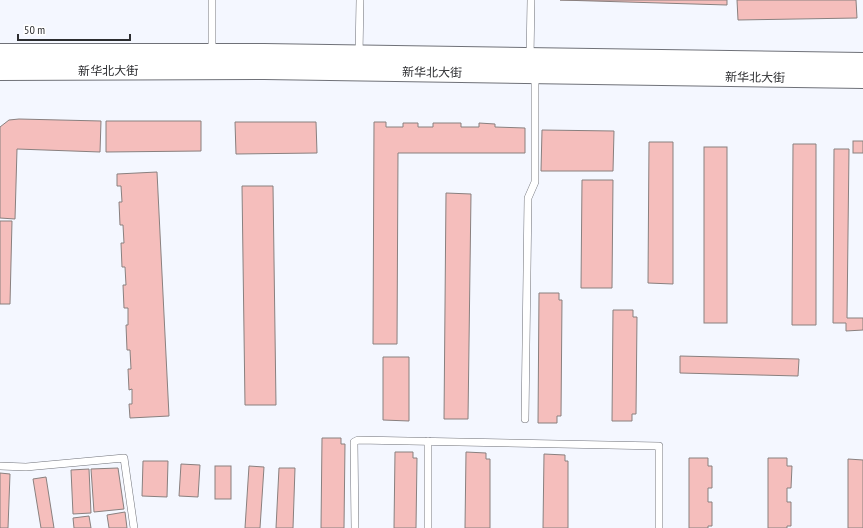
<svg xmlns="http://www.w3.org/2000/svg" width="863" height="528" font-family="'PT Sans Narrow','Noto Sans SC',sans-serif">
<rect width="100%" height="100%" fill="#f4f7ff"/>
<g fill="#f5bebc" stroke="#89807f">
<polygon points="560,0 727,0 727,5"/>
<polygon points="737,0 856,0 857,18 738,20"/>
<polygon points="19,119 101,121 100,152 17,149 15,219 0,218 0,127 9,120"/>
<polygon points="106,121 201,121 201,151 106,152"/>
<polygon points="235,122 316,122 317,153 236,154"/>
<polygon points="374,122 386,122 386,127 403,127 403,123 418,123 418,127 433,127 433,123 461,123 461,127 479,127 479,123 495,124 495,127 525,128 525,153 398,153 397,344 373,344"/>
<polygon points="542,130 614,131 613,171 541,171"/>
<rect x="853" y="141" width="10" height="12"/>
<polygon points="649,142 673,142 673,284 648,283"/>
<polygon points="793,144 816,144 816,325 792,325"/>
<rect x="704" y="147" width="23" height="176"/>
<polygon points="834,149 849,149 847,318 863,318 863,330 846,331 846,323 833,323"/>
<polygon points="157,172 169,416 130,418 129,404 132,404 132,389 129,390 128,369 131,369 130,350 127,350 126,325 128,325 128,308 124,308 123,285 126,285 125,267 122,267 121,243 124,243 123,225 120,225 119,202 122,202 121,186 117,186 117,174"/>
<polygon points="582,180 613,180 612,288 581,288"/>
<polygon points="242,186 273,186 276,405 245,405"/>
<polygon points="446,193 471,194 468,419 444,419"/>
<polygon points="0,221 12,221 10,304 0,304"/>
<polygon points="539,293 559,293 559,300 562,300 561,416 557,416 557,423 538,423"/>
<polygon points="613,310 633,310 633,317 637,317 636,414 632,414 632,421 612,421"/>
<polygon points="680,356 799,359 798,376 680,373"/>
<polygon points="383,357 409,357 409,421 383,420"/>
<polygon points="322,438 341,438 341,444 345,444 344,528 321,528"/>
<polygon points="395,452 413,452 413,458 417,458 416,528 394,528"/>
<polygon points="466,452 486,453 486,459 490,459 490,528 465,528"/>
<polygon points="544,454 565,455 565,461 568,461 568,528 543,528"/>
<polygon points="689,458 708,458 708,466 712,466 712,488 708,488 708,502 712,502 712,526 708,526 708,528 689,528"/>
<polygon points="768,458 787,458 787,466 792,466 791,488 787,488 787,502 791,502 791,526 787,526 787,528 768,528"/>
<polygon points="848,459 863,460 863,528 848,528"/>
<polygon points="143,461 168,461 167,497 142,496"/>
<polygon points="181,464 200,465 198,497 179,496"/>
<rect x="215" y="466" width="16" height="33"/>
<polygon points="249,466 264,467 260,528 245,528"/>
<polygon points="118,468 124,509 94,512 91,469"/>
<polygon points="279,468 295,468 293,528 276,528"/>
<polygon points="89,469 91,513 73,514 71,470"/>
<polygon points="0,473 10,474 8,528 0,528"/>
<polygon points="46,477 54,528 41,528 33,479"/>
<polygon points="125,512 127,528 109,528 107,515"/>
<polygon points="89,516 91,528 74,528 73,518"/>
</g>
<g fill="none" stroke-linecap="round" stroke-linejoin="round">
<g stroke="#6f7178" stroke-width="8">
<g id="service">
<polyline points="212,54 212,0"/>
<polyline points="359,55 360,0"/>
<polyline points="530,58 531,0"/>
<polyline points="525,419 528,198 535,182 535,74"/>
<polyline points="0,466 26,467 124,458 134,528"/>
<polyline points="355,528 354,442 358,440 659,446 659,528"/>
<polyline points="428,528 428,441"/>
</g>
</g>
<g stroke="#6f7178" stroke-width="22">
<g id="secondary">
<polyline points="0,54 264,54 863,63"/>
<polyline points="0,70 264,69 863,78"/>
</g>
</g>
<use href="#service" stroke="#fff" stroke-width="7"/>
<use href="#secondary" stroke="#fff" stroke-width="20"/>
</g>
<g text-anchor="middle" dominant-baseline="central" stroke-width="4" stroke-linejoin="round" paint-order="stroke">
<g font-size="12" fill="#2c2d30" stroke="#fff">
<text x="108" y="70">新华北大街</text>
<text transform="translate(432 72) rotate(1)">新华北大街</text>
<text transform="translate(755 77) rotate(1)">新华北大街</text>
</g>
</g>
<path d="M18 34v6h112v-6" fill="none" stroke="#2c2d30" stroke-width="2"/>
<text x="24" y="34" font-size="12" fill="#2c2d30" stroke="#ffffff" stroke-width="3" paint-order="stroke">50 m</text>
</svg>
